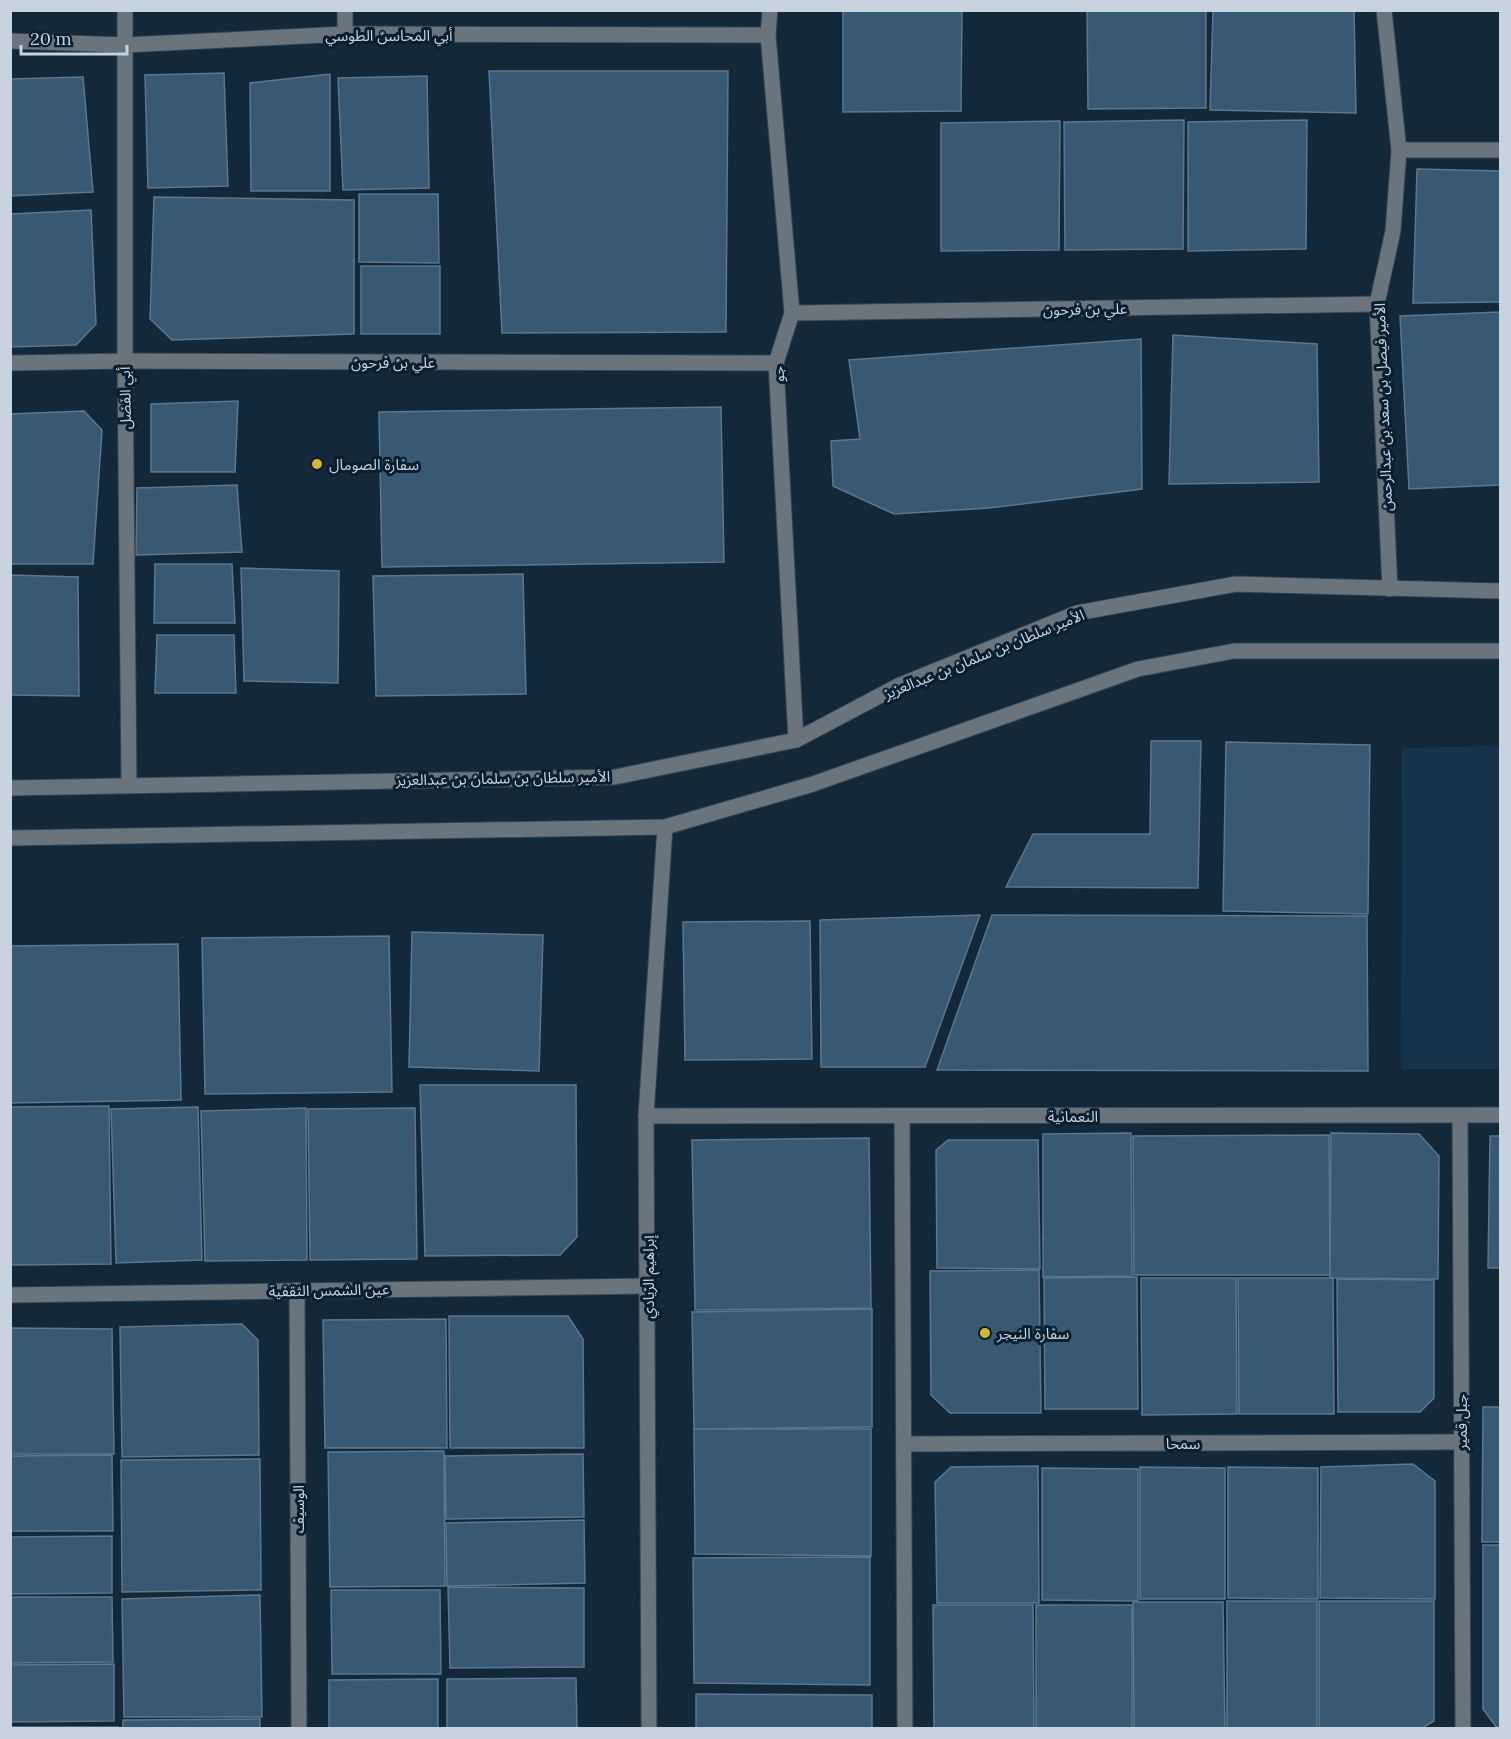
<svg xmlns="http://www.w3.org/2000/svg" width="1511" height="1739" font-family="Lora,'Noto Sans Arabic',serif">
<rect width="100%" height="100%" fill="#13293a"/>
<polygon fill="#163349" points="1500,746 1500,1069 1401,1069 1402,748"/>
<g fill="#395973" stroke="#5e768b" stroke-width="1.5">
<polygon points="843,10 962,10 961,111 843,112"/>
<polygon points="1087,10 1206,10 1206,108 1088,109"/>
<polygon points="1213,10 1354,10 1356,113 1210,110"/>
<polygon points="489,71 728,71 726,332 502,333"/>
<polygon points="224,73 228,186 148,188 145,75"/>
<polygon points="330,74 330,191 251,191 250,83"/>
<polygon points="427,76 429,188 343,190 338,78"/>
<polygon points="83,77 93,192 10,196 10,79"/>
<polygon points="1184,120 1183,249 1065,250 1064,122"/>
<polygon points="1307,120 1306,249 1188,251 1188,122"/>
<polygon points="1060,121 1059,250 941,251 941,123"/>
<polygon points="1417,169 1500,171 1500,302 1413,303"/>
<polygon points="359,194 438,194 439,263 359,262"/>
<polygon points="154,197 354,200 354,334 172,340 150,319"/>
<polygon points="91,210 96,324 76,345 10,347 10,214"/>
<rect x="361" y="266" width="79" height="68"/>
<polygon points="1500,312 1500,485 1409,489 1400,316"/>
<polygon points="1173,335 1317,344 1319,482 1169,484"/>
<polygon points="1141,339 1142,489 989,508 894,514 833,486 831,441 860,439 849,360"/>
<polygon points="238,401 235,472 151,472 151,404"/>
<polygon points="721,407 724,562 382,567 379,412"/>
<polygon points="84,411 102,430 93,564 10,564 10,414"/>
<polygon points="237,485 242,552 136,555 137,488"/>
<polygon points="155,564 232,564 235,623 154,623"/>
<polygon points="241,568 339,571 338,683 244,681"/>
<polygon points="523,574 526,694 376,696 373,576"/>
<polygon points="10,575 78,577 79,696 10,695"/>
<polygon points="157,635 234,635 236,693 155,693"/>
<polygon points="1151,741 1201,741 1198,888 1006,887 1033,834 1150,834"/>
<polygon points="1226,742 1370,745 1368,914 1223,911"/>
<polygon points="980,915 925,1067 821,1067 820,920"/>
<polygon points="992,915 1367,916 1368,1071 937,1070"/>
<polygon points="810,921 812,1059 685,1060 683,922"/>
<polygon points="412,932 543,935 539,1071 409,1067"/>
<polygon points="389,936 392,1092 205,1094 202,938"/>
<polygon points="178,944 181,1100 10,1103 10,946"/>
<polygon points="420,1085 576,1085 577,1237 560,1255 425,1256"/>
<polygon points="109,1106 111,1264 13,1265 10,1261 10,1107"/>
<polygon points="198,1107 202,1260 116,1263 111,1109"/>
<polygon points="306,1108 307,1260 205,1261 201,1111"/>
<polygon points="415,1108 417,1259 310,1260 308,1109"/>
<polygon points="1131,1133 1132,1276 1043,1277 1043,1134"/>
<polygon points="1331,1133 1419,1134 1439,1156 1438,1279 1330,1278"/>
<polygon points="1329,1135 1330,1275 1134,1275 1133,1136"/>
<polygon points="1490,1136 1500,1136 1500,1268 1488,1268"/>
<polygon points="869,1138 871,1308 695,1310 692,1140"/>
<polygon points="948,1140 1038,1140 1040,1269 937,1268 936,1150"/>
<polygon points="1039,1270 1041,1413 950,1413 931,1395 930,1271"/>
<polygon points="1137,1277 1138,1409 1045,1409 1044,1278"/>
<polygon points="1141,1278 1236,1278 1237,1414 1142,1415"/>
<polygon points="1238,1278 1333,1278 1334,1414 1239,1414"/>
<polygon points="1337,1279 1434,1280 1434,1398 1420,1412 1338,1412"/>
<polygon points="872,1309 872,1427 694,1429 692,1312"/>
<polygon points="449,1316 568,1316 583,1339 584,1448 450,1448"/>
<polygon points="446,1319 447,1448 325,1448 323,1320"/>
<polygon points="242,1324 258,1340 259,1455 122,1457 120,1327"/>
<polygon points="10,1328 112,1329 114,1454 10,1454"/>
<polygon points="1483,1407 1500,1407 1500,1542 1482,1542"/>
<polygon points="694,1429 871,1429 871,1556 695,1554"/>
<polygon points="444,1451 445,1586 330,1587 328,1452"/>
<polygon points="583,1454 584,1517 446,1519 445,1456"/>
<polygon points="112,1455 113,1531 10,1531 10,1456"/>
<polygon points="260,1459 261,1590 122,1592 121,1460"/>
<polygon points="1413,1464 1435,1481 1435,1599 1320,1598 1321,1467"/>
<polygon points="1038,1466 1039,1603 937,1603 935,1482 951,1467"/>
<polygon points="1140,1467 1225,1468 1225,1599 1140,1599"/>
<polygon points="1228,1467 1318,1468 1318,1599 1228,1598"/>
<polygon points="1042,1468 1138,1469 1138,1601 1042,1600"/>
<polygon points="584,1520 585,1583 447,1586 446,1523"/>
<polygon points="112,1536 112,1593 10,1594 10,1537"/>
<polygon points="1483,1545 1500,1545 1500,1728 1497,1728 1483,1709"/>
<polygon points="870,1557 870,1685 694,1683 693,1558"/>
<polygon points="448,1587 584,1588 584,1667 450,1668"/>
<polygon points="331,1590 440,1590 441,1674 332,1674"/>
<polygon points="260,1595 262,1717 124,1717 122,1599"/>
<polygon points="10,1597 112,1597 113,1662 10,1663"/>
<rect x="1227" y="1601" width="90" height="127"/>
<polygon points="1319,1601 1434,1601 1434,1721 1422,1728 1319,1728"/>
<polygon points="1133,1602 1223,1602 1225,1728 1134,1728"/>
<polygon points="933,1605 1033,1605 1034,1728 934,1728"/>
<rect x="1036" y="1605" width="96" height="123"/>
<polygon points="114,1664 114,1721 10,1722 10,1665"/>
<polygon points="576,1678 577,1728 447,1728 447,1679"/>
<polygon points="438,1679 438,1728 329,1728 329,1680"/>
<polygon points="696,1694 872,1695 872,1728 696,1728"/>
<polygon points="260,1719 260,1728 123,1728 123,1720"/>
<rect x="10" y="1727" width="108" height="1"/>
</g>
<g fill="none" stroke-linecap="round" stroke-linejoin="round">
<g stroke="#304454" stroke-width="17">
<g id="minor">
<polyline points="125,10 125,361 129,785"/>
<polyline points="345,10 345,34"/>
<polyline points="770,10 768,35 792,313 776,363 796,740"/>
<polyline points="1384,10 1399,150 1393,231 1377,304 1390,589"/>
<polyline points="10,41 125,45 345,34 768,35"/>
<polyline points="1399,150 1500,150"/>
<polyline points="792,313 1377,304"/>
<polyline points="10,363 125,361 776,363"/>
<polyline points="10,788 615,777 796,740 900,685 1077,613 1236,584 1500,591"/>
<polyline points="10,838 665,827 813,784 1138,669 1234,651 1500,651"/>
<polyline points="646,1116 1500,1115"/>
<polyline points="902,1116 905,1728"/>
<polyline points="1460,1116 1463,1728"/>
<polyline points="297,1290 299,1728"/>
<polyline points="10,1295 648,1286"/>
<polyline points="904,1444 1462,1442"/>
<polyline points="649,1728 646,1116 665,827"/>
</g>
</g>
<use href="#minor" stroke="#6a747d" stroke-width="15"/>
</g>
<g fill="#d4b635" stroke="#091f30" stroke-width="2">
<circle cx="317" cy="464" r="6"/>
<circle cx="985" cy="1333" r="6"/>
</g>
<g text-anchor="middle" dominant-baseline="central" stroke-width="6" stroke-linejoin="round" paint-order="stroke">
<g font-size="15" fill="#c7d4df" stroke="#091f30">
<text x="389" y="35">أبي المحاسن الطوسي</text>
<text transform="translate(1085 309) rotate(-1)">علي بن فرحون</text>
<text x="393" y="362">علي بن فرحون</text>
<text transform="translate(778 374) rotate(-90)">جو</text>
<text transform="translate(125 398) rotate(-91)">أبي الفضل</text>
<text transform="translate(1383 407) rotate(-92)">الأمير فيصل بن سعد بن عبدالرحمن</text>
<text transform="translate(984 654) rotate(-22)">الأمير سلطان بن سلمان بن عبدالعزيز</text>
<text transform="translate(503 778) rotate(-1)">الأمير سلطان بن سلمان بن عبدالعزيز</text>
<text x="1073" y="1116">النعمانية</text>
<text transform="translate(648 1277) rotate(-90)">إبراهيم الزيادي</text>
<text transform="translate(329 1290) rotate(-1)">عين الشمس الثقفية</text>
<text transform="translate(1461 1422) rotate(-90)">جبل قمير</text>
<text x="1183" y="1443">سمحا</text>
<text transform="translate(298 1509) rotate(-90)">الوسيف</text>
</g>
<g font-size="15" fill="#c7d4df" stroke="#091f30" text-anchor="start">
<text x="329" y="464">سفارة الصومال</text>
<text x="997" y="1333">سفارة النيجر</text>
</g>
</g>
<rect width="1511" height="1739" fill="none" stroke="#c7d4df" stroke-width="24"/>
<path d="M21 45v9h106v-9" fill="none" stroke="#c7d4df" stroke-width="3"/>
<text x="30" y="45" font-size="18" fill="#c7d4df" stroke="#091f30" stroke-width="4.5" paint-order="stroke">20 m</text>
</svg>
